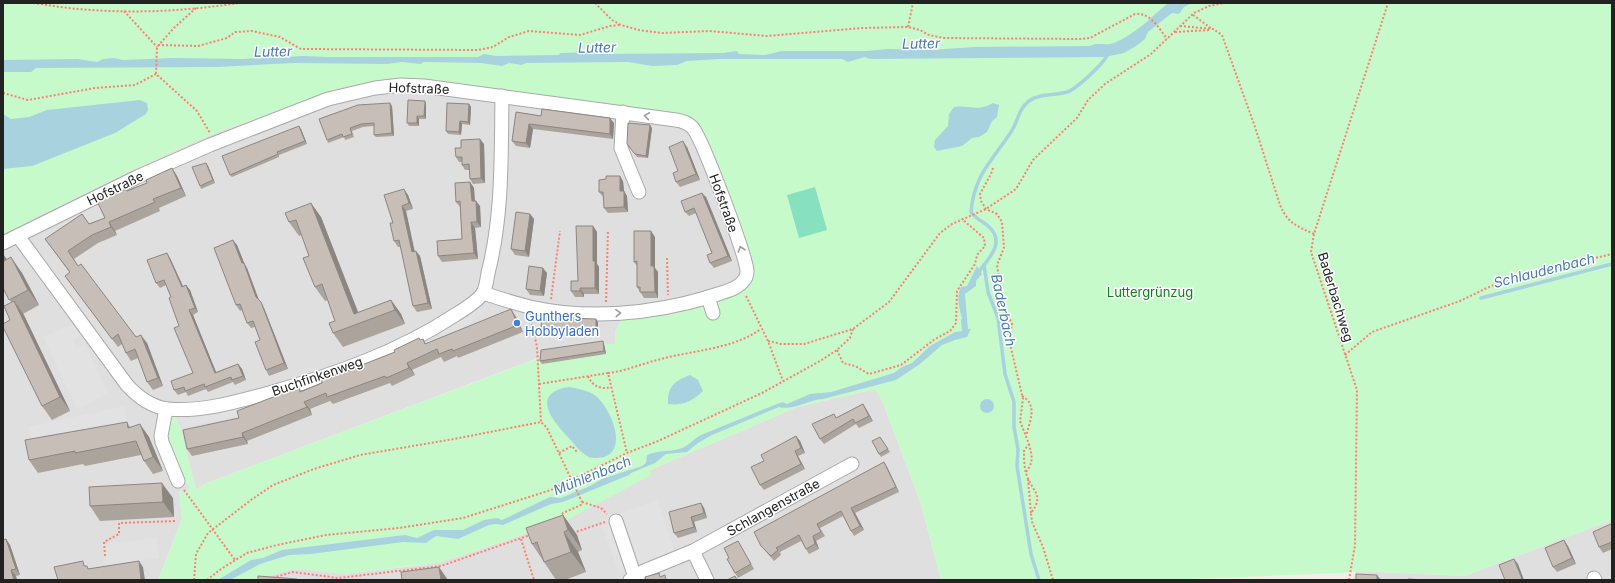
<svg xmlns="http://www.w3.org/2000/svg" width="1615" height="583" font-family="Inter,sans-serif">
<rect width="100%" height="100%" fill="#f2efe8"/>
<g fill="#e0dfdf">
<polygon points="391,80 427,80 467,84 684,116 751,275 617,328 615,333 615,344 606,354 540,364 538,358 207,483 196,490 181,430 176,417 181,476 190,487 184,494 179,491 182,519 158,580 3,580 3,234 134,169 217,132 329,93"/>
<polygon points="876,389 883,403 921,504 941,580 260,580 275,574 289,570 304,569 342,574 424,565 457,557 522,535 651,474 650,470 797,407"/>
<polygon points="1612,520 1612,580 1353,580 1356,571 1465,576"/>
</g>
<polygon fill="#c7facb" points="3,3 1612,3 1612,520 1465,576 1356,571 1343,573 1164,580 941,580 921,504 883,403 875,389 797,407 650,470 651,475 560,524 554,520 522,535 438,563 342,574 304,569 289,570 275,574 260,580 158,580 182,519 179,491 182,490 184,494 190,487 181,476 166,438 168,416 176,417 181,430 196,490 207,483 539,358 540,364 606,354 604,344 615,344 615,333 621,318 745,285 733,212 679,115 467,84 427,80 391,80 329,93 217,132 134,169 3,234"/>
<polygon fill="#87e0bf" points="815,187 827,230 799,238 787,195"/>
<g fill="#e2e2e2">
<polygon points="479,309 481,311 481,314 460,330 447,336 433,334 472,310"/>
<polygon points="72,324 81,335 73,341 76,348 85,344 108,393 77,409 43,337"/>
<polygon points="249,402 244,415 183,427 175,414"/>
<polygon points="124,406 129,429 33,450 28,427"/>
<polygon points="658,500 675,552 618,572 600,520"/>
<polygon points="157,538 159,558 104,565 102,544"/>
</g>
<g fill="#a9d2df">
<path d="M1168,3H1192L1184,7L1179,14L1172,13L1148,32L1145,39L1136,46L1124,53L1105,57L870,59L865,57L848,62L842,59H719L687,61L677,65L652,66L628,62L526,63L522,65L509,63L502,66L481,63L423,62L421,64L402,62L387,64L294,63L217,67L36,68L31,72H3V60L78,59L97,62L103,59L114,58L123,60L173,58L243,59L302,56L329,57H478L484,54L496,56L559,55L560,53L593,52L596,54L723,53L737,51L739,54L765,55L782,51H866L889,49L930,50L974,47L1090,46C1097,42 1106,46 1114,43C1136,34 1150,18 1168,3Z"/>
<polygon points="140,100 147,103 148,110 146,114 115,133 32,166 3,169 3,114 11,119 29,117 47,110"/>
<path d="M993,103L999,105L997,117L992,121L987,132L979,137L972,138L962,146L937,151L934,147L935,140L948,126L949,114L954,107C970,105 978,112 993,103Z"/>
<path d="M977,266L982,274L976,281V286L965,294L968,329H971L967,337L955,340L942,345L920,364L896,380L823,399C807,400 794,411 779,407L712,435L698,443L687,452L666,454L655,463L631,473L629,475L563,502L551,504L503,525L496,524L489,525L458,539L436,536L426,543L403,542L311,554L289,555L260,564L230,580H218L251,560L263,558L282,550L405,535L417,538L434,530H463L484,520L497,518L502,520L550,497L561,498L590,486L602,479L642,466L646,463L647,455C658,450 668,452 679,449C688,447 693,439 701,435L777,404L783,402L787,404L810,394L831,392L894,373L902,367L912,363L930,346L955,332L962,331L961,320L962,318C959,309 956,296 961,287L967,286Z"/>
<path d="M690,375L698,380L703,391C693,401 682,406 668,404C667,386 675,381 690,375Z"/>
<path d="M569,387C577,388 585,390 593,394C611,405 633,458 596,458C593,458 590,458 587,456C580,452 574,444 568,437C552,420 530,393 569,387Z"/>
<circle cx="987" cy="406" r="7"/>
</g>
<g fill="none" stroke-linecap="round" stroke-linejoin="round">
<g stroke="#a9d2df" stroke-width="3.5">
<polyline points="984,265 988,292 998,318 1005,374 1014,402 1014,427 1018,449 1017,466 1031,554 1039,580"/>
<path d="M978,273C988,259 1007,242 988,226C982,221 976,219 971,212C974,175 992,161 1011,132C1018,122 1018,109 1029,101C1040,93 1054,96 1067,92C1075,90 1106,62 1108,53"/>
<polyline points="1481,298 1612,264"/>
</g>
<g stroke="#a9a9a9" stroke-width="15">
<g id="minor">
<polyline points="623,112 621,148 639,192"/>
<path d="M18,236L127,385C137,396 152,407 168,409C202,412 236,402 269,393C333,375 399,352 455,315C463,310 477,302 483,293C486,288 487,279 488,273C503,215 501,155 502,96"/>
<path d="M3,243L137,177L210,145L328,99L375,88L401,85L424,86L676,120C682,121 688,123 692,127C702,137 746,256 747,271C747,274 746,278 744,280C738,290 719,293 709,297C652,314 588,320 530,307C514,303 498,298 483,293"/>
<polyline points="708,297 713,313"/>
<polyline points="166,409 161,436 162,442 178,481"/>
<polyline points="616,521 635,577"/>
<polyline points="693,551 707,580"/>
<polyline points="1594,578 1595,580"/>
<polyline points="630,580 644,571 693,551 852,464"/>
</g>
</g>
<g stroke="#fb8070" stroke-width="2" stroke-dasharray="2 2" stroke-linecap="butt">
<path d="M33,3C49,5 64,8 79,9C132,14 187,11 239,3"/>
<path d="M595,3L612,20L621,25L639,30L662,33L709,31L767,36L862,28L908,27L920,30L929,35L944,38L1080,39L1090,38L1135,14C1150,12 1159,28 1167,39"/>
<polyline points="196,8 174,28 157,47 156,74 197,111 210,133"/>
<polyline points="124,11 157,47"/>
<polyline points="1193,15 1212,29"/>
<path d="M1180,26L1213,29L1222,35L1255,127L1280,205C1288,224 1297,226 1314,234"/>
<polyline points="908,27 913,3"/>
<polyline points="1175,32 1210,30"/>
<polyline points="158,45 198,46 227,38 235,32 252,31 280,37 301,49 478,50 493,47 509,37 529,31 580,35 610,26 620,25"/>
<polyline points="3,93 28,100 95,88 135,85 156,74"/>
<path d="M993,168L991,174L980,194L981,201L986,209L997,214L1002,222L1004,248L997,265L1003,303L1012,324L1010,344L1023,399L1020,421L1029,444L1024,451C1024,459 1024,468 1027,476C1032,491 1045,495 1031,513L1032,522L1043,547L1053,580"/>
<polyline points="667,258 668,295"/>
<polyline points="746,296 768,341 783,381"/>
<polyline points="551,299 560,231"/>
<polyline points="606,302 608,230"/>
<polyline points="531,320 537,347 541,422"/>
<polyline points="768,341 781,344 804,344 853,329 889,302 940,233 952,224 986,209 1016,189 1033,160 1077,118 1088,100 1105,84 1151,54 1194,13 1209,6 1224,3"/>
<polyline points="837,350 843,363 855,366 869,374 901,365 935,339 950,331 956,323 957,291 975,264 977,255 985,246 984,238 962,219"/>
<polyline points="1345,355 1372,332 1460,301 1491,286 1545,270 1612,254"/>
<path d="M608,373C626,371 644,363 661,359C695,350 733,349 761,329"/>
<path d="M588,376C592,386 601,390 611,387"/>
<polyline points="539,384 608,373 627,453"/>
<path d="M1022,396C1038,405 1030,421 1026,436"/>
<polyline points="559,453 572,446 577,452"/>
<path d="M1026,472C1034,462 1032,456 1029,444"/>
<polyline points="1028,479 1031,513"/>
<polyline points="184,490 235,560"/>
<polyline points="582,502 601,508 607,514"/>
<polyline points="573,533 605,522"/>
<polyline points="521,539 534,580"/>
<polyline points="105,556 104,542 119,534 119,523 176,521"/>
<polyline points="194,580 196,554 208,533 251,500 273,485 314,469 360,455 454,439 541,422 547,428 582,502 581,505 563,513 561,516"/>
<polyline points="207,580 221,569 247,553 277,545 326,535 399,528 463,518 551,490 627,453 658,441 762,393 820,361 837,350 850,338 853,329"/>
<polyline points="265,580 293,572 338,578 441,566 530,535"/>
<polyline points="1349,580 1355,545 1357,390 1311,252 1314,234 1388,3"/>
</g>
<use href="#minor" stroke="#fff" stroke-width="13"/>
</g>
<g fill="#aba49d">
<polygon points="426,104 426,119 419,119 419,126 409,126 407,123"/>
<polygon points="469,104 471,107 470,125 462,124 461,135 448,134 446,131"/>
<polygon points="392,106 394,136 376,137 374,135 374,126 363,127 352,131 354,137 345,140 344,137 328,143 327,140"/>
<polygon points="516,112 541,116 614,123 613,139 533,129 530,148 516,146 512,141"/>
<polygon points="652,128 648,158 637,157 627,144"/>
<polygon points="301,129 307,144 279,155 279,157 232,177 230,175"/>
<polygon points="484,144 485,183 473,184 470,179 469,170 465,170 462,165 462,162 459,162 456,157 461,148"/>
<polygon points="687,147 700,180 680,187 676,182 678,171"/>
<polygon points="206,163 208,166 215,183 201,189 200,186"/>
<polygon points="172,168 177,176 186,196 159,208 160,211 115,231 117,235 98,243 74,259 78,266 136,337 147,343 163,386 153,390 147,382 138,358 131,361 126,353 122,344 118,347 65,276 70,273 45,239 105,218 113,191 114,194 126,189 127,190 147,183"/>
<polygon points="623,181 624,191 627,196 628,212 608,213 604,208 604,198 599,192"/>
<polygon points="470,182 474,188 475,201 480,206 481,227 475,228 478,259 442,262 438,256 462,239 460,207 456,202"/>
<polygon points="408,195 413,209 406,211 414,251 420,256 432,309 417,312 413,306 401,247 398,247 394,241 393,223"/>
<polygon points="706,197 732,261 714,268 710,263 712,253 696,213 689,216 685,212"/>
<polygon points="285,213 321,217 358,313 391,300 401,314 405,324 343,347 333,333 335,321 328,300 325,301 315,287 309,256 302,235 299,236 289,222"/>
<polygon points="530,214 534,219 529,257 515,255 511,249"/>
<polygon points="593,226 597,232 597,264 599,267 599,294 584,294 584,297 575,297 571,291 578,281"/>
<polygon points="655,237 655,268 658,272 658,298 644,298 637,287 637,266 634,262"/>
<polygon points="237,245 244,263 247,268 259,300 264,308 288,369 269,376 266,370 260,340 255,327 251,328 247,323 242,310 240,311 236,305"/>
<polygon points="3,254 6,260 22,273 39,305 23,314 70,411 52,420 42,406 10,320 11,302 3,288"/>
<polygon points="170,258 183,286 186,285 190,290 198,312 193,315 216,372 238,364 242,369 246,380 235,385 233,382 208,392 206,389 188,396 186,392 178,395 174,390 193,373 171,297 166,285 160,288 156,283"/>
<polygon points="547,273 544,296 530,295 526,289"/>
<polygon points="516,317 523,332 458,358 457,356 444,362 441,357 412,370 415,375 392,386 390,383 333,404 330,401 310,409 312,415 247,441 248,444 192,456 187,449 239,418 299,387 301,391 395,352 423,339 426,344"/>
<polygon points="598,322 598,332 543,331 541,328"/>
<polygon points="604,344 606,354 542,364 540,361"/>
<polygon points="863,404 866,409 873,421 859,428 856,424 824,444 820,439 836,418"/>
<polygon points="127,422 130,427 149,437 163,471 153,474 144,461 141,455 85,466 83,464 38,473 29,460"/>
<polygon points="796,436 800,441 805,453 798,456 805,469 764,490 760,485 764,461"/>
<polygon points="880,437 890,452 881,457 879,454"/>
<polygon points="887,467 899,492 855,513 864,530 854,536 851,531 843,516 820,528 825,536 816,541 819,549 809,554 801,541 780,552 781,555 774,561 761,546"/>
<polygon points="173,498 174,517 100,521 90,506"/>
<polygon points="704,508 707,518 694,522 697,532 678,538 674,533 669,512"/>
<polygon points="563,515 577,535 582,550 578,552 586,572 565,580 556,580 532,544"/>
<polygon points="1612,525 1612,549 1603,553 1599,547"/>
<polygon points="3,539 3,540 6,539 10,545 20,575 16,576 17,580 3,580"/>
<polygon points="738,541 741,546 754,569 738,578 735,573 729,558"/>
<polygon points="1568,546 1576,564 1557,572 1553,567"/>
</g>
<g fill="#8b8680">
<polygon points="425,101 426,104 426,119 424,116"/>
<polygon points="390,103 392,106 394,136 392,133"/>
<polygon points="469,104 471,107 470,125 468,122"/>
<polygon points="417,116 419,119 419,126 417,123"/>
<polygon points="610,118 614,123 613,139 610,134"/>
<polygon points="460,121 462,124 461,135 459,132"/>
<polygon points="529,124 533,129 530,148 526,143"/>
<polygon points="650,125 652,128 648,158 646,156"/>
<polygon points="299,126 301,129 307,144 305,141"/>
<polygon points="480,139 484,144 485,183 481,178"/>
<polygon points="683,141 687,147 700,180 696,174"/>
<polygon points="206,163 208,166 215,183 213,180"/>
<polygon points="172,168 177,176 186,196 181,188"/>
<polygon points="620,176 623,181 624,191 627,196 628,212 624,207 620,191"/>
<polygon points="470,182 474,188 475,206 472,201"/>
<polygon points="404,189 408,195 413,209 409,203"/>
<polygon points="702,193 706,197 732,261 728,256"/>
<polygon points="476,201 480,206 481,227 477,222"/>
<polygon points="311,203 321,217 362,322 354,314"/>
<polygon points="402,206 406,211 416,257 412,252"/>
<polygon points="530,214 534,219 529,257 525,251"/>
<polygon points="109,222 115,231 117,235 111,227"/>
<polygon points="471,222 475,228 478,259 474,253"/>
<polygon points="593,226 597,232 597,264 599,267 599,294 595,288 593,261"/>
<polygon points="651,231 655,237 655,268 658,272 658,298 655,292 651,266"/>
<polygon points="233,240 237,245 245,265 244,263 247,268 260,303 256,297"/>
<polygon points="416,251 420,256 432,309 428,303"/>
<polygon points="167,253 170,258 185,291 182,287"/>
<polygon points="3,254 6,258 15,276 3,258"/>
<polygon points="11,257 22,273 39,305 28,290"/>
<polygon points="543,268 547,273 544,296 540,291"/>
<polygon points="186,285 190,290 198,312 195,308"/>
<polygon points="580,288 584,294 584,297 580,291"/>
<polygon points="391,300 401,314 405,324 395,310"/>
<polygon points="14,301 24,315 70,411 60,397"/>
<polygon points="261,302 264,308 288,369 284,363"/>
<polygon points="511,309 516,317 523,332 518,325"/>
<polygon points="189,310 193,315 218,377 215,373"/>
<polygon points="596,319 598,322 598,332 596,329"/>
<polygon points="141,335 147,343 163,386 158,378"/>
<polygon points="603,341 604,344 606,354 604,351"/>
<polygon points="407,363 412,370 415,375 409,368"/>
<polygon points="238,364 242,369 246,380 243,376"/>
<polygon points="304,402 310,409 312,415 307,407"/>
<polygon points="863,404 866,409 873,421 869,416"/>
<polygon points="140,424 149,437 163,471 153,457"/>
<polygon points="242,433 247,441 248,444 243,437"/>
<polygon points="796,436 800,441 805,453 801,448"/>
<polygon points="795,451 798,456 805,469 801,464"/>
<polygon points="884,462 887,467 899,492 896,487"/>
<polygon points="162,483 173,498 174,517 163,502"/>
<polygon points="701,503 704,508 707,518 704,513"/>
<polygon points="851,508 855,513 864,530 860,526"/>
<polygon points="563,515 577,535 582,550 568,530"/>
<polygon points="691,517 694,522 697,532 694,527"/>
<polygon points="564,532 578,552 586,572 571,552"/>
<polygon points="813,536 816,541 819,549 815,544"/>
<polygon points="6,539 10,545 20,575 16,569"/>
<polygon points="1564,540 1568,546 1576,564 1572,558"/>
<polygon points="1514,559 1518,564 1524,580 1523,580 1522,579"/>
<polygon points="139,561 143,567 145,580 141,580"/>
<polygon points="439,567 448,580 441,580"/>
<polygon points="11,570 16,576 17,580 14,580"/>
<polygon points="1377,575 1381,580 1377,580"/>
</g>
<g fill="#c7bfb7" stroke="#8b8680">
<polygon points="408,100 425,101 424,116 417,116 417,123 407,123"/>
<polygon points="390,103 392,133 374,135 374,123 361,124 350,128 352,134 343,137 342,134 327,140 319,119 358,105"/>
<polygon points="447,103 469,104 468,122 460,121 459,132 446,131"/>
<polygon points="542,109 610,118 610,134 529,124 526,143 512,141 516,112 541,116"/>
<polygon points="628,123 650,125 646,156 635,154 627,144"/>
<polygon points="299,126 305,141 277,152 278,154 230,175 222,156"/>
<polygon points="480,139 481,178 470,179 469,164 462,165 462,157 456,157 455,148 461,148 461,140"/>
<polygon points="683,141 696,174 676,182 673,173 678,171 669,147"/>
<polygon points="206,163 213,180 200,186 192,167"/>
<polygon points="172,168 181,188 153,199 155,202 109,222 111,227 92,235 68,251 78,266 81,264 136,337 141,335 158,378 147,382 135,349 126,353 118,334 112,339 65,276 70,272 45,239 82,214 89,224 105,218 96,199 113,191 114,194 126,189 127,191 147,183 146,180"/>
<polygon points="606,176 620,176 620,191 624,191 624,207 604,208 603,192 599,192 599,180 606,179"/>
<polygon points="470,182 472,201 476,201 477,222 471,222 474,253 438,256 437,241 462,239 460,201 456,202 455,183"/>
<polygon points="404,189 409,203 402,206 412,252 416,251 428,303 413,306 399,240 394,241 390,223 393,223 384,195"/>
<polygon points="702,193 728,256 710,263 707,255 712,253 694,208 685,212 681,201"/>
<polygon points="311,203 354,314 391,300 395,310 333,333 329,323 335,321 322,284 315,287 303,258 309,256 296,220 289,222 285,213"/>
<polygon points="516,212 530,214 525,251 511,249"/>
<polygon points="576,226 593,226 593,261 595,261 595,288 580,288 580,291 571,291 571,281 578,281"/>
<polygon points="634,231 651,231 651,266 654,266 655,292 640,292 640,287 637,287 637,261 634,262"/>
<polygon points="233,240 242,263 244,263 256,297 261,302 284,363 266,370 255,342 260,340 253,321 247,323 240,304 236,305 214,248"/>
<polygon points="167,253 182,287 186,285 195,308 189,310 215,373 238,364 243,376 232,380 231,377 205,387 204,384 185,391 184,387 174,390 171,381 193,373 174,328 179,326 169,298 171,297 164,280 156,283 147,260"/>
<polygon points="11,257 28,290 9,300 3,288 3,258 4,261"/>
<polygon points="529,266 543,268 540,291 526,289"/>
<polygon points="14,301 60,397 42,406 3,327 3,324 10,320 4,306"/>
<polygon points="511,309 518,325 453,351 452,349 439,354 437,349 407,363 409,368 386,378 385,376 327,397 326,393 304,402 307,407 242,433 243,437 187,449 183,430 239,418 237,411 299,387 300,392 322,383 321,381 395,352 394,350 419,338 420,340 423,339 425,344"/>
<polygon points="542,317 596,319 596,329 541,328"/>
<polygon points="603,341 604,351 540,361 541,350"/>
<polygon points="863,404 869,416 855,423 853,419 820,439 812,424 834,414 836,418"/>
<polygon points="127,422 128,428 140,424 153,457 144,461 136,441 75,453 75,451 29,460 25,440"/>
<polygon points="796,436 801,448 795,451 801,464 760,485 751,467 764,461 761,455"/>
<polygon points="880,437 888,449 879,454 872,441"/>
<polygon points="884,462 896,487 851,508 860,526 851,531 841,511 817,524 821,532 813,536 815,544 806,549 799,535 776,548 778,550 771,556 761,546 754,532"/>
<polygon points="162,483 163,502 90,506 89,487"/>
<polygon points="701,503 704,513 691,517 694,527 674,533 669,512"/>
<polygon points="563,515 568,530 564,532 571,552 544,562 537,542 532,544 526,528"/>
<polygon points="1611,524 1612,526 1612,542 1599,547 1593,532"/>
<polygon points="6,539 16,569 11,570 14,580 3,580 3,540"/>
<polygon points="1564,540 1572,558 1553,567 1545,548"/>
<polygon points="738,541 751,564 735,573 727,559 729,558 724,548"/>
<polygon points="1514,559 1522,579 1520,580 1505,580 1499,565"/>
<polygon points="83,561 84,566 87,566 88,569 139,561 141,580 58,580 54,567"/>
<polygon points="439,567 441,580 402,580 401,572"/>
<polygon points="659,573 660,577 665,575 666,580 646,580 645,577"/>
<polygon points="1356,574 1377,575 1377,580 1356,580"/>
<polygon points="258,576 297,579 296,580 258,580"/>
<polygon points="735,576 737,580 727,580"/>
<polygon points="1408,579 1427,580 1408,580"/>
</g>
<defs><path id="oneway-chevron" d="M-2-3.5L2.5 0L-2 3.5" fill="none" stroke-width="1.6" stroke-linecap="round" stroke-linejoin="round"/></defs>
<g stroke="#9c9c9c">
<use href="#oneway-chevron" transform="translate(647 116) rotate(-172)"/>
<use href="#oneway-chevron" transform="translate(741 249) rotate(-109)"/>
<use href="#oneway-chevron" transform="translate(618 313) rotate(-3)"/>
</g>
<circle fill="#3f7fe0" stroke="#fff" stroke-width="1.5" cx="517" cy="323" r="4"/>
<g text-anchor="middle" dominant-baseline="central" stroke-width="3" stroke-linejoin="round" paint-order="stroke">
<g font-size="13" fill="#222" stroke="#fff">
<text transform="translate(419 88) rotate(2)">Hofstraße</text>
<text transform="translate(115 188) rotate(-26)">Hofstraße</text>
<text transform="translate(724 203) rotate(70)">Hofstraße</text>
<text transform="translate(1336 297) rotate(73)">Baderbachweg</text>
<text transform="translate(317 376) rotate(-19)">Buchfinkenweg</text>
<text transform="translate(773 507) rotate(-29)">Schlangenstraße</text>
</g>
<g font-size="13" fill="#0b8417" stroke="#fff">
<text x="1150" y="292">Luttergrünzug</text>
</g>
<g font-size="13" fill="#366cbe" stroke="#fff" text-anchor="start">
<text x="525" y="316">Gunthers<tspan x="525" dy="15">Hobbyladen</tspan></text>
</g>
<g font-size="14" font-style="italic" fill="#497aab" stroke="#fff">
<text transform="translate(921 43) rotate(-1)">Lutter</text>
<text transform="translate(597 47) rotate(-1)">Lutter</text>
<text transform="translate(273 51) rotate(-1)">Lutter</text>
<text transform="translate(1544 270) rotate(-14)">Schlaudenbach</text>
<text transform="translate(1004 310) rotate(78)">Baderbach</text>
<text transform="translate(592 475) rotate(-22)">Mühlenbach</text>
</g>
</g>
<rect width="1615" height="583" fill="none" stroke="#222222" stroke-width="8"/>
</svg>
